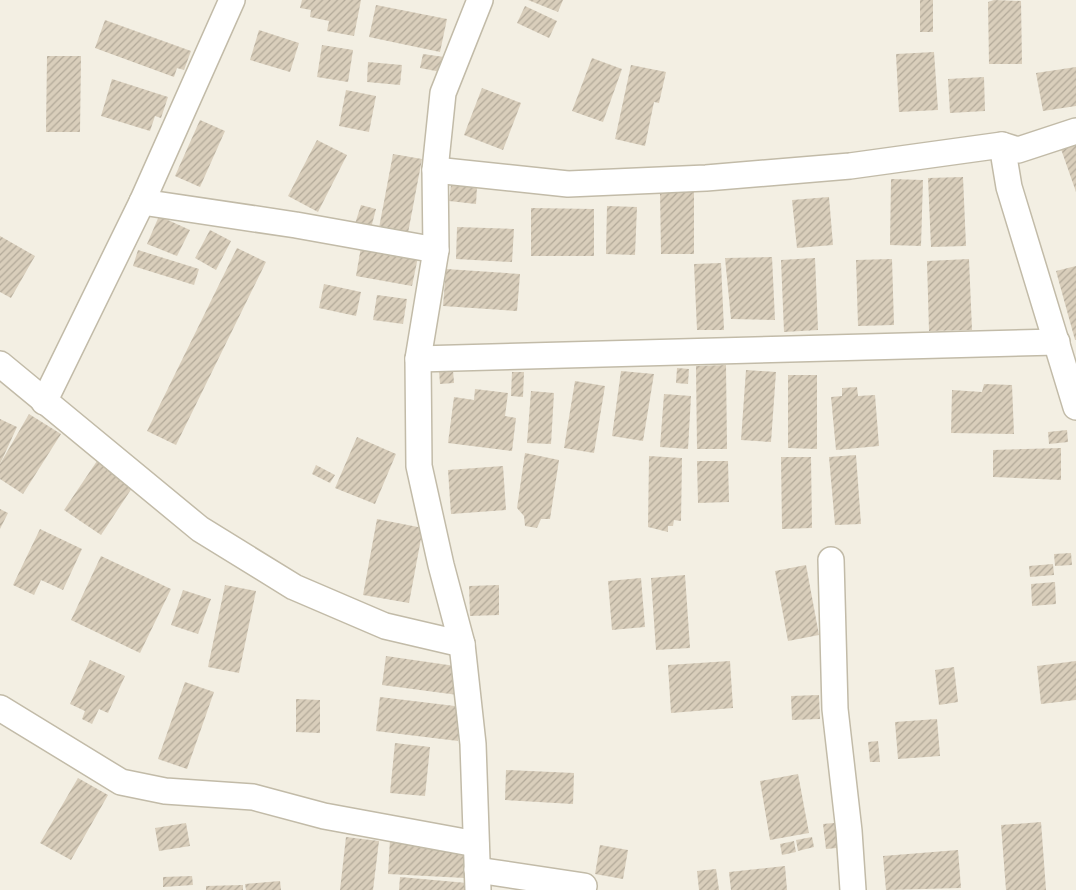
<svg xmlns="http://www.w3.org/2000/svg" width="1076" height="890" font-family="'PT Sans Narrow',sans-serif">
<defs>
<pattern id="building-hatch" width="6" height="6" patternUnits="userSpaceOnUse" patternTransform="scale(1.25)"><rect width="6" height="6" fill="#d9cebb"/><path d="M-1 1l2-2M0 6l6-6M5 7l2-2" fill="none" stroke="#b2a999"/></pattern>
</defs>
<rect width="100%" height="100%" fill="#f3efe3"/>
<g fill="url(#building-hatch)">
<polygon points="302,0 361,0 354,36 327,31 329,21 310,17 311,10 300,8"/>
<polygon points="528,0 563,0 558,12"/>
<rect x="920" y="0" width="13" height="32"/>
<polygon points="994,0 1021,1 1022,64 989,64 988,2"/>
<polygon points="376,5 447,19 440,52 369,37"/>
<polygon points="525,6 557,21 549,38 517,23"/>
<polygon points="105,20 191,51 184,70 177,68 174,77 95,48"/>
<polygon points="259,30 299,43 290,72 250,60"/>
<polygon points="322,45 353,50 348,82 317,77"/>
<polygon points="934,52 938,110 899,112 896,54"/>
<polygon points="423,54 444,57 441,72 420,68"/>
<polygon points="47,56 81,56 80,132 46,132"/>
<polygon points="592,58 622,69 603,122 572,111"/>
<polygon points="368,62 402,65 400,85 367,82"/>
<polygon points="631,65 666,72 659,103 654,102 645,146 615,139"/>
<polygon points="1076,67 1076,106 1043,111 1036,73"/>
<polygon points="984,77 985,111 950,113 948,79"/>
<polygon points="112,79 168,97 161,118 155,116 150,131 101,116"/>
<polygon points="482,88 521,103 503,150 464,135"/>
<polygon points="346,90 376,96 369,132 339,126"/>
<polygon points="200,120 225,131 200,187 175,176"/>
<polygon points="317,140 347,155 318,212 288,196"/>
<polygon points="1076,145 1076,192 1061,149"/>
<polygon points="393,154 422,159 408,233 379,228"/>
<polygon points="963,177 966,246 931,247 928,178"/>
<polygon points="891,179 923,180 921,246 890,245"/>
<polygon points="451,185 477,187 476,204 449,201"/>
<polygon points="660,189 694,189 694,254 661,254"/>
<polygon points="829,197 833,245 797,248 792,200"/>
<polygon points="361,205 376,209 371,228 355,224"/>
<polygon points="607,206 637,207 635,255 606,254"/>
<polygon points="531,208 594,209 594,256 531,256"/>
<polygon points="159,216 190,230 177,256 147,244"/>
<polygon points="457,227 514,229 512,262 456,259"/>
<polygon points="210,230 231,241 216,270 195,258"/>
<polygon points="0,236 35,256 11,298 0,292"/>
<polygon points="361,247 418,257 412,286 356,276"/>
<polygon points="237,248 266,262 176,445 147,431"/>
<polygon points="138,250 199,269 194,285 133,266"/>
<polygon points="772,257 775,320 731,319 725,258"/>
<polygon points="815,258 818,330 784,332 781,260"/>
<polygon points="892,259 894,325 858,326 856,260"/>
<polygon points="969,259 972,330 929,331 927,261"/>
<polygon points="721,263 724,330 697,330 694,264"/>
<polygon points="1076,266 1076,340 1075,340 1056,271"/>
<polygon points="446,269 520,274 517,311 443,306"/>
<polygon points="324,284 361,292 356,316 319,308"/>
<polygon points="377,295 407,299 403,324 373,320"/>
<polygon points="726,365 727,449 697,449 696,366"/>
<polygon points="677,368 689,369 688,384 676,383"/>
<polygon points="453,370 454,383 440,384 439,371"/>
<polygon points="746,370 776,372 771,442 741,440"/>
<polygon points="621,371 654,374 643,441 612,436"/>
<polygon points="512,372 524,372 523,397 511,396"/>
<polygon points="788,375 817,375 817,449 788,448"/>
<polygon points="575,381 605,386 594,453 564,448"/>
<polygon points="984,384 1012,385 1014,434 951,433 952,390 982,392"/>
<polygon points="857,387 858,396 875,395 879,446 836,450 831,397 842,396 842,388"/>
<polygon points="475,389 508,393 505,416 516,418 512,451 448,443 454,397 474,400"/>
<polygon points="531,391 554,393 551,444 527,443"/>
<polygon points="664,394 691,396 688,449 660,447"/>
<polygon points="29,414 61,434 23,494 0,479 0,464"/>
<polygon points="0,419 17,427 0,464"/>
<polygon points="1067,430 1068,442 1049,444 1048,432"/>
<polygon points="357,437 396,454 375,504 335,488"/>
<polygon points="1061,448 1061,480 993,477 993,450"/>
<polygon points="525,453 559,460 550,519 541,519 537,528 525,526 524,516 517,508"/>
<polygon points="856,455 861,524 835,525 829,457"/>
<polygon points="649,456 682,458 681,521 674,520 673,526 668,526 668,532 648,527"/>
<polygon points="781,457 811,457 812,528 782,529"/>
<polygon points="99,458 136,482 101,535 64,510"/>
<polygon points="697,461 728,461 729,502 698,503"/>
<polygon points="316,465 335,475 330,483 312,474"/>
<polygon points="503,466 506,510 451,514 448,470"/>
<polygon points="0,509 8,513 0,529"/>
<polygon points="377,519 423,528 409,603 363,595"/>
<polygon points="40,529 82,549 63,590 41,580 34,595 13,585"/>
<polygon points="1071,553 1072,565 1055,566 1054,554"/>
<polygon points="101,556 171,589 140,653 71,620"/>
<polygon points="1053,564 1054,575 1030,577 1029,566"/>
<polygon points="806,565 819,635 788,641 775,571"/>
<polygon points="685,575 690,648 656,650 651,578"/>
<polygon points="641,578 645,627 612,630 608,581"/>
<polygon points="1055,582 1056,604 1032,606 1031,584"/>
<polygon points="225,585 256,591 239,673 208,667"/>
<polygon points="499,585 499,615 470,616 469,586"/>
<polygon points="183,590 211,599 198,634 171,625"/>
<polygon points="386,656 462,667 458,695 382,685"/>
<polygon points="90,660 125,676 108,713 99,709 92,724 82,719 85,711 70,704"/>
<polygon points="730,661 733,708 671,713 668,665"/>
<polygon points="1076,661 1076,700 1041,704 1037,666"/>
<polygon points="954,667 958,702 939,705 935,670"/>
<polygon points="185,682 214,692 187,769 158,759"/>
<polygon points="819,695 820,719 792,720 791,696"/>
<polygon points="380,697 463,707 458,741 376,731"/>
<polygon points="296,699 320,700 320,733 296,732"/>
<polygon points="937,719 940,756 898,759 895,722"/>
<polygon points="878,741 880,762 870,762 868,742"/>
<polygon points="395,743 430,747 425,796 390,793"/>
<polygon points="506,770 574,773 573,804 505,800"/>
<polygon points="798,774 809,833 770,840 760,781"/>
<polygon points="78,778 108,795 71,860 40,843"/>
<polygon points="844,822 847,847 826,849 823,824"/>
<polygon points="1041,822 1046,890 1006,890 1001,825"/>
<polygon points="186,823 190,846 159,851 155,828"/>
<polygon points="346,837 379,841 373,890 340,890"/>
<polygon points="812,837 814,847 798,851 796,840"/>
<polygon points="390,840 466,843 465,878 388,874"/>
<polygon points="794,841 796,852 782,855 780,844"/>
<polygon points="600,845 628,850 623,879 595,874"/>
<polygon points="958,850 961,888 886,890 883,856"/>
<polygon points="785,866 787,890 731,890 729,872"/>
<polygon points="716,869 719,890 699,890 697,871"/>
<polygon points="192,876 193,885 163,887 163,877"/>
<polygon points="400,877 467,883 467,890 399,890"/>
<polygon points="280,881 281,890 246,890 245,884"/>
<polygon points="243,885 243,890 206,890 206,886"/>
</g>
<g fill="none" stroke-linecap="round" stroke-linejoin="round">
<g stroke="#c2bba8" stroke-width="28">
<g id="minor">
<polyline points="1002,145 1009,187 1076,407"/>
<polyline points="435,170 568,184 706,178 850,166 1002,145 1018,150 1076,131"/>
<polyline points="142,202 296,225 436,250"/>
<polyline points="418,359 1057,342"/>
<polyline points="0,364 200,529 294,587 385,626 462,644"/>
<polyline points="44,402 142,202 232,0"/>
<polyline points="831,560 835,709 849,831 853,890"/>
<polyline points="0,708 121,782 165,791 253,797 324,816 476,844"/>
<polyline points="477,870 584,886"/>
<polyline points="478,890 473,744 462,644 441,565 419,466 418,359 436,250 435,170 443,93 480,0"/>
</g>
</g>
<use href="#minor" stroke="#fff" stroke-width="25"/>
</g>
</svg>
